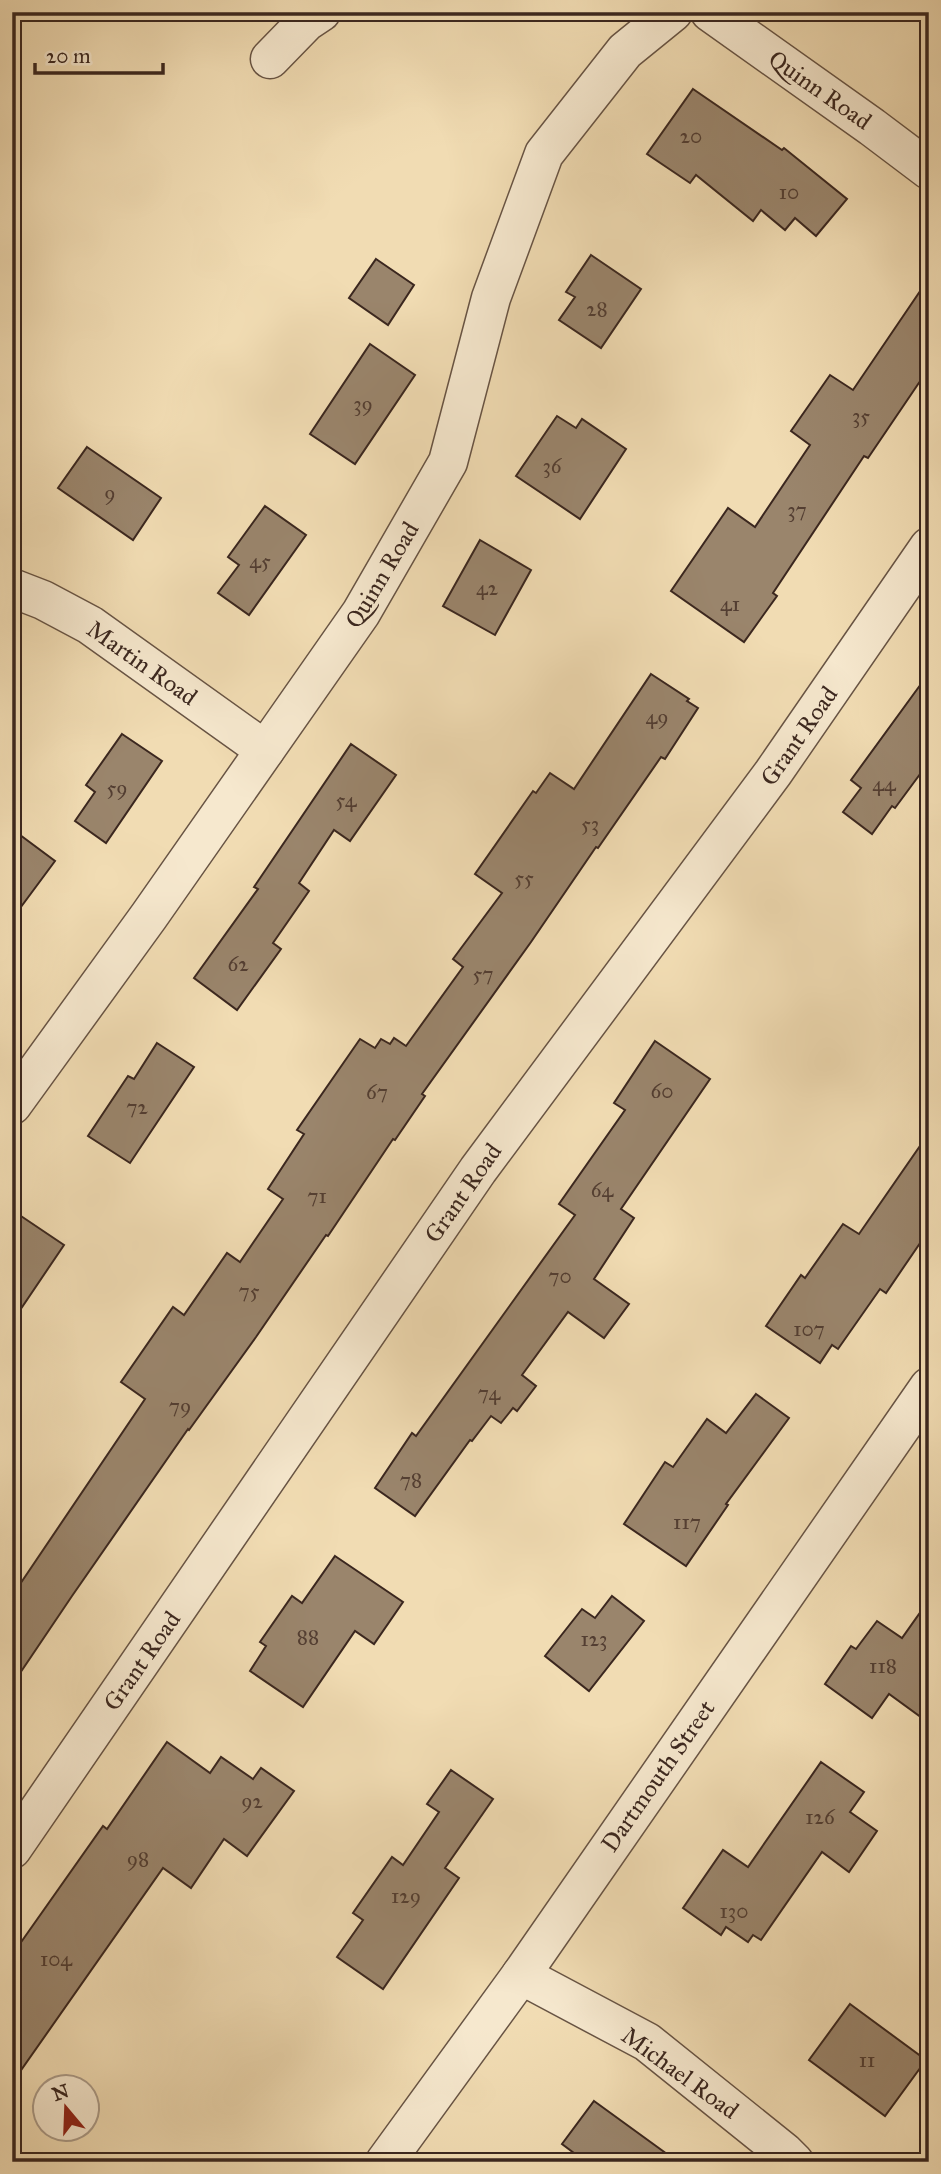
<svg xmlns="http://www.w3.org/2000/svg" width="941" height="2174" font-family="'IM FELL Great Primer',serif">
<rect width="100%" height="100%" fill="#f1dcb3"/>
<filter id="stains"><feTurbulence type="fractalNoise" baseFrequency=".00286" numOctaves="4"/><feColorMatrix values="0 0 0 0 .2 0 0 0 0 .09 0 0 0 0 .02 0 0 0 .5 -.17"/></filter>
<radialGradient id="worn" r=".72"><stop offset=".6" stop-color="#630" stop-opacity="0"/><stop offset="1" stop-color="#630" stop-opacity=".3"/></radialGradient>
<g fill="#9a856c" stroke="#3b271f" stroke-width="2">
<polygon points="693,89 782,150 784,148 847,199 816,236 795,218 785,230 761,210 753,221 696,175 690,183 647,154"/>
<polygon points="591,255 641,289 601,348 559,320 575,297 566,292"/>
<polygon points="376,259 414,285 388,325 349,298"/>
<polygon points="929,278 929,368 868,458 864,456 773,593 777,596 744,642 671,591 728,508 755,527 810,445 791,431 830,375 853,390"/>
<polygon points="370,344 415,375 355,464 310,434"/>
<polygon points="557,416 576,428 582,419 626,449 580,519 516,476"/>
<polygon points="87,447 161,498 133,540 58,488"/>
<polygon points="265,506 306,535 249,615 218,593 239,565 228,557"/>
<polygon points="480,540 531,570 495,635 443,606"/>
<polygon points="929,673 929,762 895,808 892,806 872,834 843,812 861,788 851,780"/>
<polygon points="651,674 689,699 687,701 698,708 665,759 661,757 598,848 596,847 531,942 422,1094 425,1096 395,1140 393,1139 328,1236 326,1235 256,1337 189,1430 188,1429 72,1596 12,1685 12,1596 145,1399 121,1382 173,1307 184,1315 227,1253 240,1262 283,1199 268,1189 304,1134 297,1130 360,1039 375,1048 381,1039 390,1044 394,1038 406,1046 463,967 453,959 502,893 475,874 533,791 536,793 550,773 574,789"/>
<polygon points="122,734 162,761 106,843 75,821 95,792 86,785"/>
<polygon points="351,744 396,775 350,841 334,830 299,883 309,891 273,943 281,949 237,1010 194,978 258,889 254,887"/>
<polygon points="12,829 55,861 12,919"/>
<polygon points="655,1041 710,1079 621,1209 634,1218 594,1279 629,1304 604,1338 568,1312 522,1375 536,1386 517,1411 513,1408 501,1423 491,1416 472,1441 470,1440 415,1516 375,1488 412,1433 416,1436 575,1215 559,1204 625,1110 614,1103"/>
<polygon points="157,1043 194,1067 130,1163 88,1136 128,1076 134,1079"/>
<polygon points="929,1133 929,1230 886,1293 880,1289 838,1349 832,1345 820,1363 766,1326 801,1275 805,1278 843,1224 859,1234"/>
<polygon points="12,1210 64,1245 12,1322"/>
<polygon points="756,1394 789,1418 726,1504 728,1505 686,1566 624,1524 665,1462 673,1467 707,1419 726,1433"/>
<polygon points="335,1556 403,1602 374,1644 355,1631 303,1707 250,1671 266,1646 260,1642 292,1596 302,1603"/>
<polygon points="612,1596 644,1621 589,1691 545,1656 582,1609 595,1618"/>
<polygon points="929,1600 929,1723 889,1694 872,1718 825,1684 851,1646 856,1649 877,1621 902,1638"/>
<polygon points="167,1742 210,1773 221,1757 253,1779 261,1768 294,1791 247,1856 224,1839 191,1888 163,1868 12,2083 12,1955 103,1826 107,1829"/>
<polygon points="821,1762 864,1792 850,1812 877,1831 849,1872 822,1852 761,1940 753,1935 748,1942 726,1927 721,1935 683,1908 723,1850 748,1867"/>
<polygon points="451,1770 493,1799 445,1868 459,1878 383,1989 337,1957 363,1920 353,1913 392,1857 403,1865 439,1812 427,1804"/>
<polygon points="850,2004 926,2060 885,2116 809,2060"/>
<polygon points="594,2101 678,2162 586,2162 562,2144"/>
</g>
<g fill="none" stroke-linecap="round" stroke-linejoin="round">
<g stroke="#685444" stroke-width="41">
<g id="minor">
<polyline points="710,12 872,127 929,170"/>
<polyline points="270,59 306,22 321,12"/>
<polyline points="12,588 43,600 90,625 265,750"/>
<polyline points="12,1105 149,916 361,613 448,462 491,298 544,154 625,51 673,12"/>
<polyline points="12,1849 478,1170 773,773 929,547"/>
<polyline points="521,1975 647,2042 784,2152 794,2162"/>
<polyline points="385,2162 521,1975 929,1387"/>
</g>
</g>
<use href="#minor" stroke="#f6e8ce" stroke-width="38"/>
</g>
<g text-anchor="middle" dominant-baseline="central" stroke-width="7" stroke-linejoin="round" paint-order="stroke">
<g font-size="21" fill="#533e32">
<text x="691" y="136">20</text>
<text x="789" y="192">10</text>
<text x="597" y="309">28</text>
<text x="363" y="404">39</text>
<text x="861" y="416">35</text>
<text x="552" y="466">36</text>
<text x="110" y="493">9</text>
<text x="797" y="510">37</text>
<text x="260" y="561">45</text>
<text x="487" y="588">42</text>
<text x="730" y="604">41</text>
<text x="657" y="717">49</text>
<text x="884" y="784">44</text>
<text x="117" y="788">59</text>
<text x="346" y="800">54</text>
<text x="590" y="824">53</text>
<text x="524" y="878">55</text>
<text x="238" y="964">62</text>
<text x="483" y="974">57</text>
<text x="662" y="1091">60</text>
<text x="377" y="1092">67</text>
<text x="137" y="1107">72</text>
<text x="602" y="1190">64</text>
<text x="317" y="1196">71</text>
<text x="560" y="1276">70</text>
<text x="249" y="1291">75</text>
<text x="809" y="1329">107</text>
<text x="489" y="1393">74</text>
<text x="180" y="1406">79</text>
<text x="411" y="1480">78</text>
<text x="687" y="1522">117</text>
<text x="308" y="1637">88</text>
<text x="594" y="1639">123</text>
<text x="883" y="1666">118</text>
<text x="252" y="1801">92</text>
<text x="820" y="1817">126</text>
<text x="138" y="1859">98</text>
<text x="406" y="1896">129</text>
<text x="734" y="1911">130</text>
<text x="56" y="1959">104</text>
<text x="867" y="2060">11</text>
</g>
<g font-size="24" fill="#3b271f" stroke="#f6e8ce">
<text transform="translate(820 90) rotate(35)">Quinn Road</text>
<text transform="translate(382 575) rotate(-59)">Quinn Road</text>
<text transform="translate(142 663) rotate(35)">Martin Road</text>
<text transform="translate(799 736) rotate(-55)">Grant Road</text>
<text transform="translate(463 1193) rotate(-55)">Grant Road</text>
<text transform="translate(142 1661) rotate(-55)">Grant Road</text>
<text transform="translate(658 1776) rotate(-55)">Dartmouth Street</text>
<text transform="translate(680 2073) rotate(36)">Michael Road</text>
</g>
</g>
<rect width="941" height="2174" fill="none" stroke="#f1dcb3" stroke-width="42"/>
<rect x="14" y="14" width="913" height="2146" fill="none" stroke="#3b271f" stroke-width="3.5"/>
<rect x="21" y="21" width="899" height="2132" fill="none" stroke="#3b271f" stroke-width="2"/>
<g transform="translate(66 2108) rotate(341)"><circle r="33" fill="#f6e8ce" stroke="#ab9b88" stroke-width="2"/>
<path d="M0-5L12 26L0 18L-12 26Z" fill="#8f2418"/>
<text y="-10" font-size="19" font-weight="bold" text-anchor="middle" fill="#3b271f">N</text>
</g>
<path d="M35 63v10h128v-10" fill="none" stroke="#3b271f" stroke-width="3.5"/>
<text x="46" y="63" font-size="21" fill="#3b271f" stroke="#f6e8ce" stroke-width="5" paint-order="stroke">20 m</text>
<rect width="100%" height="100%" filter="url(#stains)"/>
<rect width="100%" height="100%" fill="url(#worn)"/>
</svg>
